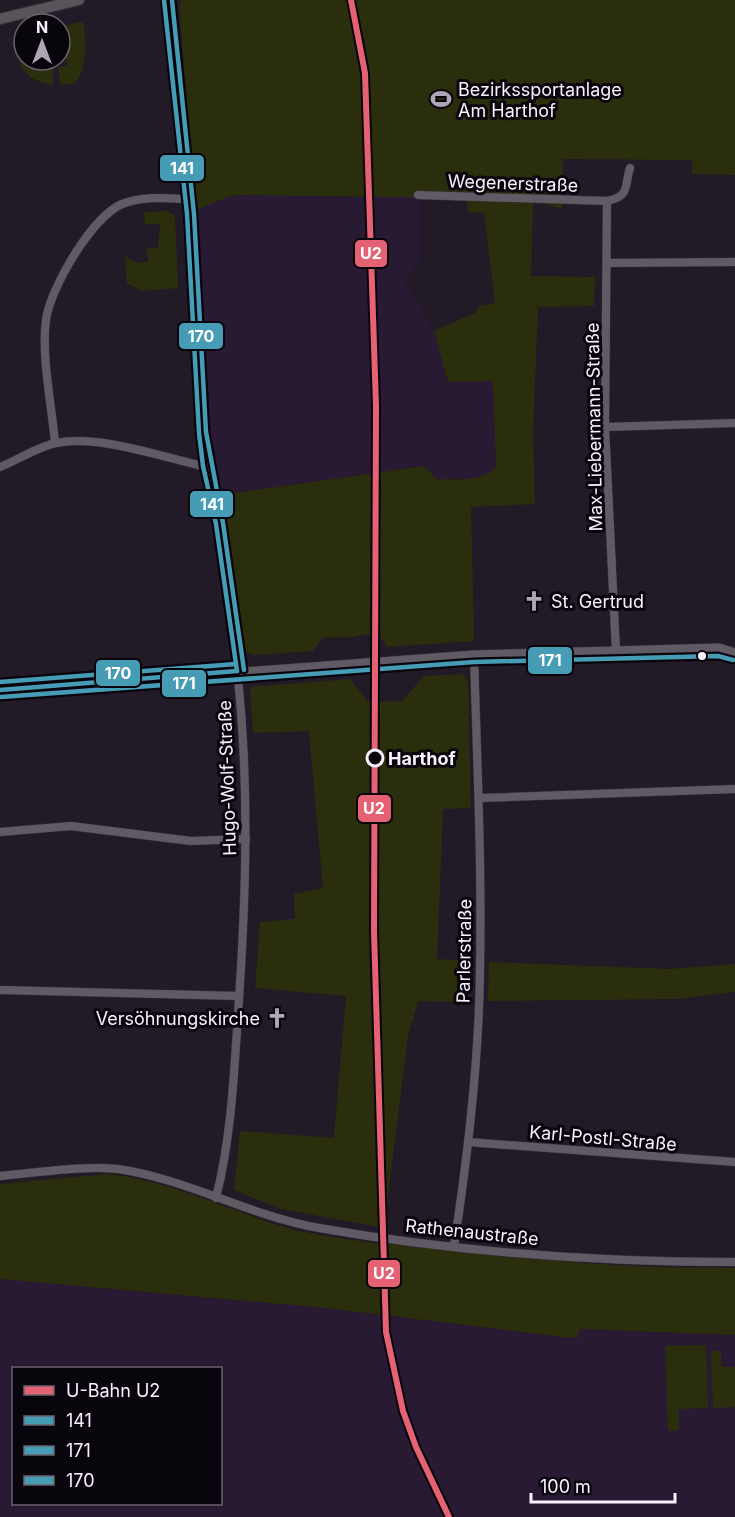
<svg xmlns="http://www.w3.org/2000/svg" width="735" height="1517" font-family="Inter,sans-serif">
<rect width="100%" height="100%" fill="#221b27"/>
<g fill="#291a34" fill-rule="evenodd">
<polygon points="285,194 419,197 419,262 404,281 434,331 448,382 493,381 496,467 489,474 481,478 436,479 424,466 220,495 210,451 206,412 196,210 230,196"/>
<path d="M0,1279L326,1308L563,1337L578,1338V1329L735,1335V1517H0ZM14,1368H220V1504H14Z"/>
</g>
<g fill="#2b2e0c">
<path d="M181,0H735V175L692,174V160L563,159L562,209L533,200L531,276L595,277L594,306L538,307L533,432L535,504L471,507L474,641L387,647C378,630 369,634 353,637C343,638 332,637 322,638L313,651L256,655L245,652L220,495L424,466L437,479C458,479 480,483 496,467L493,381L448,382L434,331L477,312L478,306L495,303L484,213L468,212L467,198L241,195L230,196L196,210L179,6Z"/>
<path d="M81,22L84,24C85,40 88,75 73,84L61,85L58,67L67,66L64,32H60V27Z"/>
<path d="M24,35V60H41L42,68L53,67V85C23,79 16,67 18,36Z"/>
<polygon points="168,211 175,216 178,288 142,291 127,283 125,256 136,263 148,262 147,249 158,248 160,224 145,224 144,212"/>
<polygon points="377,667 377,671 258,679 258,675"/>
<polygon points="463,674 468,681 471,808 443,809 437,959 469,961 467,1002 418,1001 408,1036 384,1228 281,1209 234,1190 240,1131 334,1138 346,996 255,988 260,922 295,919 294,894 323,888 309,731 253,733 250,687 350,679 368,702 402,701 424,676"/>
<polygon points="489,962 669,969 735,964 735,992 677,999 488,1001"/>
<path d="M108,1174C165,1180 219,1206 274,1224C308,1235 346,1239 382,1244L383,1241C500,1258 617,1269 735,1268V1335L579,1329L578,1338L563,1337L326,1308L0,1279V1184Z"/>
<polygon points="706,1345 708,1408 679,1409 679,1430 668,1431 665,1346"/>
<polygon points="711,1351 721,1351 722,1367 735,1367 735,1407 713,1408"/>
</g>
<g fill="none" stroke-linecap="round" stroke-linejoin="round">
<g stroke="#39353e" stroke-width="9">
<g id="minor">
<path d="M164,0L187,214L199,433C203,464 211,492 216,522C225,571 232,621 237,670C250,784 246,900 238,1014C234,1075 231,1139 216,1198"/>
<path d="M418,195L607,201C631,196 624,186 630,168"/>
<polyline points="607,201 605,427 616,651"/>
<polyline points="607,263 735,262"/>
<polyline points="605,427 735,423"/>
<path d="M55,443C52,407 41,355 46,320C50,288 92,217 122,204C142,196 165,198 186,199"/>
<path d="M0,467C18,460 37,447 56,443C97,434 162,457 203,466"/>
<polyline points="480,798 735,789"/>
<polyline points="0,832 71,826 191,841 246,839"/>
<polyline points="0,990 239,996"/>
<polyline points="468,1142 735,1162"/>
<path d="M0,1176C35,1173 84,1165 118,1169C187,1179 250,1216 319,1228C456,1252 596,1262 735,1262"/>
<path d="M454,1246C468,1155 479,1062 480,970C482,865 477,760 474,655"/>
</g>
</g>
<g stroke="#39353e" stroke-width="10">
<polyline id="tertiary" points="0,690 474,655 719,648 735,653"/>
</g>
<g stroke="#39353e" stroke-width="12">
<polyline id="secondary" points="0,19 79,0"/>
</g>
<use href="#minor" stroke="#5f5a63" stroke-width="8"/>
<use href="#tertiary" stroke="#5f5a63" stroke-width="9"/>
<use href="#secondary" stroke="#5a535a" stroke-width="10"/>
<g stroke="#09050d" stroke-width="9">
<g id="bus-1">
<polyline points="164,0 187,214 199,433 203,466 216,524 237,671"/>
<polyline points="0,690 237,671"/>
</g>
</g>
<g stroke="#09050d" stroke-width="9">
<polyline id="bus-2" points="1,697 474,662 718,656 733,660"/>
</g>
<g stroke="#09050d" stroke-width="9">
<g id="bus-3">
<polyline points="172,0 194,214 206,432 223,523 244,670"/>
<polyline points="0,682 236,664"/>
</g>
</g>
<use href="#bus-1" stroke="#469cb5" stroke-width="4.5"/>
<use href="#bus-2" stroke="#469cb5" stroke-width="4.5"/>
<use href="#bus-3" stroke="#469cb5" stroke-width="4.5"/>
<g stroke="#09050d" stroke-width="10">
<polyline id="metro-1" points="351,0 365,73 376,406 374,931 386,1332 403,1411 416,1447 449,1517"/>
</g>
<use href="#metro-1" stroke="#e56174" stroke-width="6"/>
</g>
<defs>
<g id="stadium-bare" transform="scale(1.62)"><path d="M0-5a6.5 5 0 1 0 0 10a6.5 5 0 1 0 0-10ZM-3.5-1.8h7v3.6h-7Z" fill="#ada6b3" stroke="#09050d" stroke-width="2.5" paint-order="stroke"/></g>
<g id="church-bare" transform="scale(1.62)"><path d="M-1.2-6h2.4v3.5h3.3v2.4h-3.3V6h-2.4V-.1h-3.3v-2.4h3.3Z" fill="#ada6b3" stroke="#09050d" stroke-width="2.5" paint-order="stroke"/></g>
</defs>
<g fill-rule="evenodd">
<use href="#stadium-bare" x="441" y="99"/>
<use href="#church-bare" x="534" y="601"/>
<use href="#church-bare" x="277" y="1018"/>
</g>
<circle fill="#f8f1fe" stroke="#09050d" stroke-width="2" cx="702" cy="656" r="5"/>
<circle fill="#09050d" stroke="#f8f1fe" stroke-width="3" cx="375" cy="758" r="8"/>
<g text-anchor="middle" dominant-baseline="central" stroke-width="6" stroke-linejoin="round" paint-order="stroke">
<g font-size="18" fill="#f8f1fe" stroke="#09050d" text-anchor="start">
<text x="458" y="89">Bezirkssportanlage<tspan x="458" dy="21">Am Harthof</tspan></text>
<text x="551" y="601">St. Gertrud</text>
<text x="260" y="1018" text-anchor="end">Versöhnungskirche</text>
</g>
<g font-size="18" fill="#f8f1fe" stroke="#09050d">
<text transform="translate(513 183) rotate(2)">Wegenerstraße</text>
<text transform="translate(594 427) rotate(-91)">Max-Liebermann-Straße</text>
<text transform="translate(227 778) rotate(-92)">Hugo-Wolf-Straße</text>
<text transform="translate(464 951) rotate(-89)">Parlerstraße</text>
<text transform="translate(603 1138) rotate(5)">Karl-Postl-Straße</text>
<text transform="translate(472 1232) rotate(6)">Rathenaustraße</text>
</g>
<g font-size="18" font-weight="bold" fill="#f8f1fe" stroke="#09050d" text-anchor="start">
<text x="388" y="758">Harthof</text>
</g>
</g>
<g stroke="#09050d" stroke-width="2">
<rect x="159" y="154" width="46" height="28" rx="6" fill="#469cb5"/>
<rect x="354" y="239" width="34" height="29" rx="6" fill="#e56174"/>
<rect x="178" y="322" width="46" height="28" rx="6" fill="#469cb5"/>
<rect x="189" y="490" width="45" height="28" rx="6" fill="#469cb5"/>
<rect x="527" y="646" width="46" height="29" rx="6" fill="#469cb5"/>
<rect x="95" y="659" width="46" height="28" rx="6" fill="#469cb5"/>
<rect x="161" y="669" width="46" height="29" rx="6" fill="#469cb5"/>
<rect x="357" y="794" width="35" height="29" rx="6" fill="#e56174"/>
<rect x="367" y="1259" width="34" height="29" rx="6" fill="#e56174"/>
</g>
<g font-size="16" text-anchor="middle" font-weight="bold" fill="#fff">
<text x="182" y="174">141</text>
<text x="371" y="259">U2</text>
<text x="201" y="342">170</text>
<text x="212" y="510">141</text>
<text x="550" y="666">171</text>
<text x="118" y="679">170</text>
<text x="184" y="689">171</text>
<text x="374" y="814">U2</text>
<text x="384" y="1279">U2</text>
</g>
<rect x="12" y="1367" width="210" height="138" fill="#09050d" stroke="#69636d" stroke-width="1.5"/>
<rect x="24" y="1386" width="30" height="9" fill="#e56174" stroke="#69636d" stroke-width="1.5"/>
<text x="66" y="1397" font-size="18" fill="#f8f1fe">U-Bahn U2</text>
<rect x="24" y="1416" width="30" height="9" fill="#469cb5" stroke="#69636d" stroke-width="1.5"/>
<text x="66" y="1427" font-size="18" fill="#f8f1fe">141</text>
<rect x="24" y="1446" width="30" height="9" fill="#469cb5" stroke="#69636d" stroke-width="1.5"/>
<text x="66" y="1457" font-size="18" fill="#f8f1fe">171</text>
<rect x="24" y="1476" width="30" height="9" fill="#469cb5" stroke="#69636d" stroke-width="1.5"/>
<text x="66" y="1487" font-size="18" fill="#f8f1fe">170</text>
<g transform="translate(42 42)"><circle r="28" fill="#09050d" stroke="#69636d" stroke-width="1.5"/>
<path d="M0-4.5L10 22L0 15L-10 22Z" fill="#ada6b3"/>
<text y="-9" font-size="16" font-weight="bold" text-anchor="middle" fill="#f8f1fe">N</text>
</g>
<path d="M531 1493v9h144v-9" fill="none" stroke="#f8f1fe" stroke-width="3"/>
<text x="540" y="1493" font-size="18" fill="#f8f1fe" stroke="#09050d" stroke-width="4.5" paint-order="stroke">100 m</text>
</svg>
